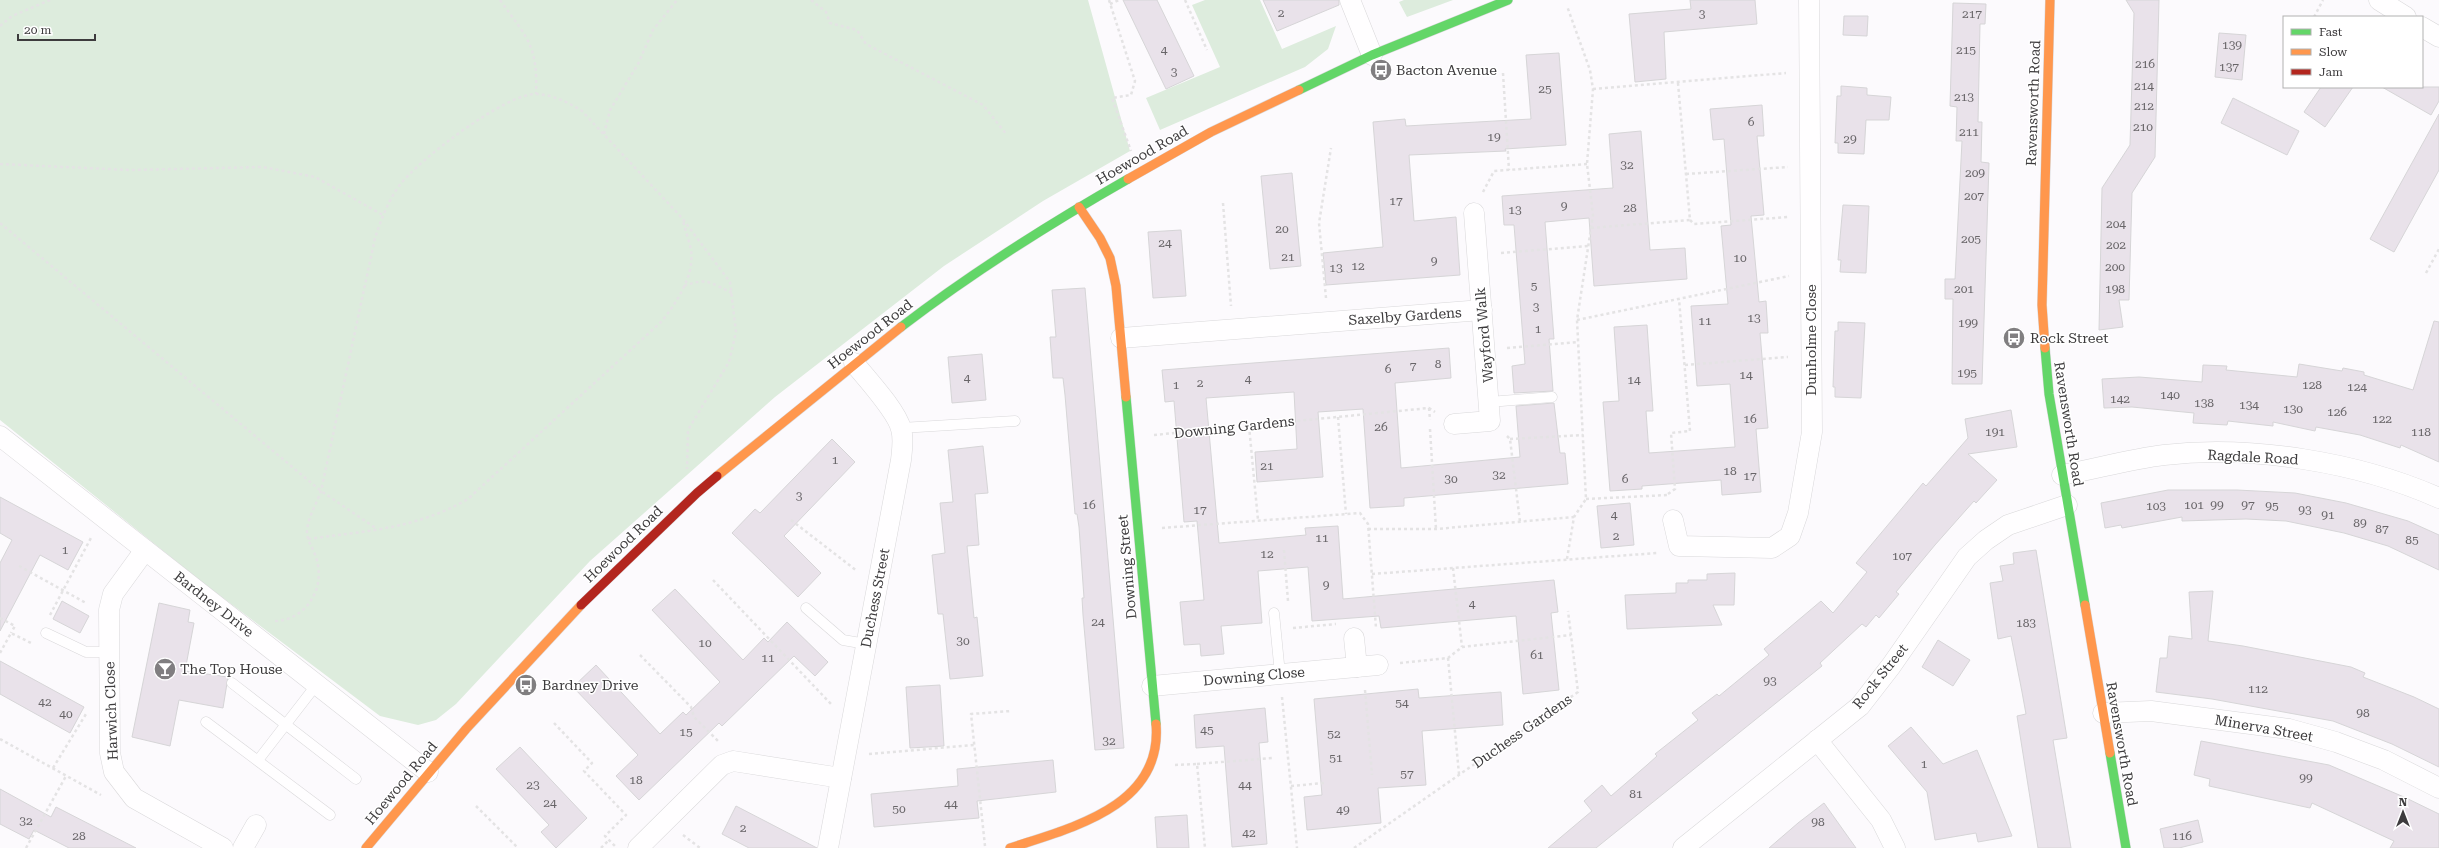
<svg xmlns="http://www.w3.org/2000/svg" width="2439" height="848" font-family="'Roboto Serif',serif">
<rect width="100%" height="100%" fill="#fcfafd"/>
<g fill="#ddecdd">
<polygon points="0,0 1088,0 1130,151 1043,201 944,266 775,397 590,561 456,704 436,720 418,725 380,716 202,582 0,420"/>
<polygon points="1205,0 1260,0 1282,49 1336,26 1328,49 1305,67 1160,130 1146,98 1220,67 1192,5"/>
<polygon points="1404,0 1453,0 1407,17 1399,2"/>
</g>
<g fill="#e9e2ea" stroke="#d6d5d7">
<polygon points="1123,0 1157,0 1194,76 1166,89"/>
<polygon points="1263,0 1339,0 1339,5 1277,31"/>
<polygon points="1690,0 1755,0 1757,24 1664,32 1666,79 1635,82 1629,14 1691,9"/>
<polygon points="2126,0 2159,0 2155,157 2132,193 2129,300 2119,300 2123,327 2099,330 2102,188 2130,145 2134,13"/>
<polygon points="1953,3 1986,4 1985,24 1980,24 1978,122 1982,122 1981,162 1989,163 1982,384 1952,384 1953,299 1945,299 1945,279 1955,279 1962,141 1956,141 1957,107 1950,106"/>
<polygon points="1844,16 1868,16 1867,36 1843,35"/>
<polygon points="2219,33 2246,35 2242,80 2215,77"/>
<polygon points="1559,53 1566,145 1505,149 1506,151 1409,155 1414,221 1456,217 1460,275 1326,285 1323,253 1383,247 1373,122 1405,119 1406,126 1531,119 1526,55"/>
<polygon points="1841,86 1867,88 1867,95 1891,97 1889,120 1866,120 1864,154 1838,153 1838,143 1835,143 1837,96 1841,96"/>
<polygon points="2321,87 2353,87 2325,127 2304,112"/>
<polygon points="2382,87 2439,87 2439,101 2431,115"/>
<polygon points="2233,98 2299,131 2287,155 2221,123"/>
<polygon points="1762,105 1764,136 1757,136 1764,215 1751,216 1759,302 1766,301 1768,333 1760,333 1768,428 1756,429 1761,492 1722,495 1721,480 1642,486 1642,489 1610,491 1603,402 1619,401 1614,327 1647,325 1653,411 1646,411 1649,453 1735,447 1730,384 1697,386 1691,306 1728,304 1721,226 1731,225 1724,139 1713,140 1710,109"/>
<polygon points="2439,114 2439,170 2394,252 2370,239"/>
<polygon points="1641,131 1650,250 1685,248 1687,279 1594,286 1589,218 1545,222 1554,339 1549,339 1553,391 1514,393 1512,366 1525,364 1514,225 1504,225 1502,196 1613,188 1609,134"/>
<polygon points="1292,173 1301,266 1270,269 1261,176"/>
<polygon points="1843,205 1869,206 1866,273 1840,272 1841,260 1838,260"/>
<polygon points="1181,230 1186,296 1153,298 1148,232"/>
<polygon points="1085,288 1124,748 1095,750 1083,615 1082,598 1084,598 1079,527 1077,514 1075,514 1065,395 1063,378 1053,378 1050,337 1056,337 1052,290"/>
<polygon points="2434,321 2439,322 2439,462 2401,445 2400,448 2360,435 2316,427 2315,431 2273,422 2273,426 2228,421 2227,425 2193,423 2194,413 2132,407 2104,408 2102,379 2139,377 2202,382 2203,365 2227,366 2226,370 2297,377 2299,364 2342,371 2343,368 2364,372 2364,375 2413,390"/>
<polygon points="1838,322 1865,323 1861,398 1835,397 1835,387 1833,387 1835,331 1838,331"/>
<polygon points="1449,348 1451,378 1395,383 1401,468 1520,457 1516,406 1554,403 1560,453 1565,453 1568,484 1404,498 1404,506 1370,508 1363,409 1318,412 1323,477 1257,482 1255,452 1297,449 1294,392 1206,398 1219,543 1306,535 1305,528 1338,526 1343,599 1554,580 1558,612 1551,613 1559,690 1523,694 1516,616 1381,628 1379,616 1312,621 1308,567 1258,571 1262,623 1221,626 1224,654 1201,656 1200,644 1184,645 1180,602 1204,600 1197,521 1184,522 1174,401 1165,402 1162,370"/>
<polygon points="982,354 986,400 952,403 948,357"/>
<polygon points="2011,410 2017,447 1968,454 1997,480 1976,503 1974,501 1935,545 1896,592 1899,594 1879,618 1876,615 1866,627 1862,624 1820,663 1822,666 1596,848 1548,848 1592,811 1584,801 1602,785 1611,796 1647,765 1657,756 1655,754 1698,720 1692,713 1717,694 1719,696 1769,655 1764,649 1821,601 1833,613 1867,572 1856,563 1923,483 1926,486 1968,438 1965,419"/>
<polygon points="832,439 855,462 784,536 821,573 798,597 732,533 755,509 760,513"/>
<polygon points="983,446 988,493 975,494 979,545 967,546 974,618 977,617 983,676 950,679 943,614 938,614 932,555 945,553 940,503 953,502 948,450"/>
<polygon points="2168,490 2237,490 2295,493 2346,503 2408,521 2439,535 2439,570 2388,546 2344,533 2286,521 2246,519 2182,521 2182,517 2122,528 2121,525 2105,528 2101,503"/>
<polygon points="0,497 83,542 68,570 40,555 0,631 0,563 12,540 0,533"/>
<polygon points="1630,503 1634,545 1601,548 1597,506"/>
<polygon points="2036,550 2067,738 2053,740 2071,848 2038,848 2017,716 2026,714 2022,692 2011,636 1998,639 1990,583 2003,581 2000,566 2014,564 2013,553"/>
<polygon points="1735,573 1734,605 1713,605 1722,625 1627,629 1625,595 1676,593 1676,583 1688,583 1688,580 1707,580 1707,574"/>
<polygon points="675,589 743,660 764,638 768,642 787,622 828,662 815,676 794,656 722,726 719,723 639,800 616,776 638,755 573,687 596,665 660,734 683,712 686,715 720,682 652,610"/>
<polygon points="2213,591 2208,641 2243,646 2351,667 2365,673 2363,677 2414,697 2439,709 2439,767 2392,744 2333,721 2212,699 2156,692 2160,658 2167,658 2169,636 2192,639 2189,592"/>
<polygon points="62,601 89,616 80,633 53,619"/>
<polygon points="159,603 190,610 188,622 194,623 185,671 228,677 223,708 179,700 170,746 132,737"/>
<polygon points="1938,640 1970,660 1953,686 1922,667"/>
<polygon points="0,661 84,707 70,733 0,694"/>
<polygon points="940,685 944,746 910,748 906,687"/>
<polygon points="1418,689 1419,698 1501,692 1503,725 1422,731 1426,785 1378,788 1381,823 1307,830 1304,797 1322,795 1314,699"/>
<polygon points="1265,708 1268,742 1259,743 1267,844 1232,847 1224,746 1196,748 1194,715"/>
<polygon points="1911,727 1943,764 1977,750 2012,836 1978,842 1976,833 1935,840 1927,792 1888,746"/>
<polygon points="2201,741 2329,765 2404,797 2439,814 2439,848 2390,848 2394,841 2312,803 2310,808 2209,786 2210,779 2194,775"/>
<polygon points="520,747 587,818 556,848 541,832 549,825 496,769"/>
<polygon points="1053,760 1056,792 977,801 979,818 874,827 871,794 958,786 957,769"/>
<polygon points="0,789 51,817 56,807 136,848 69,848 34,830 29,839 0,824"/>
<polygon points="1824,803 1856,848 1769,848 1798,823"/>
<polygon points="736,806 765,821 817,848 749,848 722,834"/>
<polygon points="1187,815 1189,848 1157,848 1155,817"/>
<polygon points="2198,820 2203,842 2179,848 2164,848 2160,829"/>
</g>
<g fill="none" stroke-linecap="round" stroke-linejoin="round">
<g stroke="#d9d8da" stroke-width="11">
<g id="lane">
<polyline points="1489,402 1552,397"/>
<polyline points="901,428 1015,421"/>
<polyline points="806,608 843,640 866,644"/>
<polyline points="1274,613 1280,674"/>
<polyline points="46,633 86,652 110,652"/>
<polyline points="232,683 356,779"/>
<polyline points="206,722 330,815"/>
<polyline points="259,759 317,684"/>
</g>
</g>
<g stroke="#d9d8da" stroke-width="21">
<g id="street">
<polyline points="1350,0 1372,55"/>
<polyline points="2379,0 2406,17"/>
<polyline points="2422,27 2439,37"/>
<polyline points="1121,338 1482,310"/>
<polyline points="1454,424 1490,421 1474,213"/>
<polyline points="0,436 428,772"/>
<path d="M2062,475C2096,469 2130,459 2164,455C2252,445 2358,462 2439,498"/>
<polyline points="1673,520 1679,546 1772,548 1790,536 1798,513 1812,432 1809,0"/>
<polyline points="145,550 113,594 109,610 110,753 114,772 134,798 223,848"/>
<polyline points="1354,638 1357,667"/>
<polyline points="1152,686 1378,665"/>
<polyline points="2103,713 2151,711 2289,729 2336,742 2384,760 2439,788"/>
<polyline points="1817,740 1881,820 1895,848"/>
<polyline points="243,848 256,825"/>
<polyline points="638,848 722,765 733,761 841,778"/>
<path d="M828,848L901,460C902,450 904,439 901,429C897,411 866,378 854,363"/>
<polyline points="1683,848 1860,706 1891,666 1967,557 1986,540 2008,525 2067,505"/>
</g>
</g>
<g stroke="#d9d8da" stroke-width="10">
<g id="fast">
<polyline points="1299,90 1372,55 1508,0"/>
<path d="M901,327C973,272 1049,224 1128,179"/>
<polyline points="2045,348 2049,394 2085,605"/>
<polyline points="1126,397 1156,724"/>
<polyline points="2110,753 2126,848"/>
</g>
</g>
<g stroke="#d9d8da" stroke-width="10">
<g id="slow">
<polyline points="1128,179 1211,132 1299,90"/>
<polyline points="1079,207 1100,238 1110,258 1116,286 1126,397"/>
<polyline points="2045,348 2042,305 2050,0"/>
<polyline points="717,476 901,327"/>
<polyline points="2085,605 2110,753"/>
<polyline points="366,848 466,729 581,605"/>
<path d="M1010,848C1070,828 1163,807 1156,724"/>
</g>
</g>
<g stroke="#d9d8da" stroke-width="10">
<polyline id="jam" points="581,605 697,493 717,476"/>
</g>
<g stroke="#e4e3e4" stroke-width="2.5" stroke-dasharray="3 3" stroke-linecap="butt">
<path d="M500,0C527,38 538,45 536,94"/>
<polyline points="811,0 826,12 830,23 857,30 866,44 983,105 1007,135"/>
<polyline points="1109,0 1135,81 1131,95 1112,98 1131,151"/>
<polyline points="1185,0 1207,50"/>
<polyline points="1110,4 1119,0"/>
<polyline points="2314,17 2323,0"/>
<polyline points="0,26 12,16 50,0"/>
<polyline points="1503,73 1509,170"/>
<polyline points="1593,89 1786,73"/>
<polyline points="604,134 610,110 638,64 653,30 677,0"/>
<polyline points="0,164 130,170 263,167 315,177 383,215"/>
<polyline points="1686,174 1788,167"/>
<polyline points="1483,192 1494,171 1587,164"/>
<polyline points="1223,203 1231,306"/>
<polyline points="1690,220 1694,224 1788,217"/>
<polyline points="0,223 321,491 377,529"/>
<polyline points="1591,228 1690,220 1678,83"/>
<polyline points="1501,253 1588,246"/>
<polyline points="2426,273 2439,249"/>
<path d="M684,286C707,277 711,283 732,293"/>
<polyline points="1326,298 1319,223 1331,148"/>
<polyline points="1577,320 1789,276"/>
<polyline points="1507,348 1578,342"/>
<polyline points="1685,365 1788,357"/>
<polyline points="1429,408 1430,420"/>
<polyline points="1338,417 1346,514"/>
<polyline points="1249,426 1258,520"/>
<polyline points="1430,429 1436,529"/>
<polyline points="1154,435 1429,408 1435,412"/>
<polyline points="1507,436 1510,439 1520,522"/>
<polyline points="1510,439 1583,435"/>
<polyline points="1668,494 1675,489 1671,433 1690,431 1679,299"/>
<polyline points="1586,499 1668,495"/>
<polyline points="791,520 857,571"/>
<polyline points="1162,528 1360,513 1368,524 1376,628"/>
<polyline points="1368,529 1436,529 1574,517"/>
<path d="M308,539C365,531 416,529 468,499L661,322C676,304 695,275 691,250C689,240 685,230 683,220"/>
<polyline points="1284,550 1288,601"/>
<polyline points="1567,559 1574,517 1586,499 1577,320 1593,215 1587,164 1593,89 1590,70 1567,6"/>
<polyline points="19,566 86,603"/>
<polyline points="1453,568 1462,647"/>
<polyline points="1372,574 1657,553"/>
<polyline points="713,580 831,704"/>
<polyline points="50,615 92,536"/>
<polyline points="0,618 15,626 11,633"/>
<path d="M275,621C286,621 297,616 305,608C318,594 322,577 316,557C313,548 307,541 307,532C307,519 317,503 321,491L375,238C381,220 388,201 399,186C417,161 507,92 537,94C553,95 568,102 582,111L682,218L730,282L736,332L729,362L688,430L687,469"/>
<polyline points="1293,628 1336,624"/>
<polyline points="0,653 11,633 31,643"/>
<polyline points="640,655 691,707 694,717 718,741"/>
<polyline points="1448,658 1459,774"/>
<polyline points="1400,663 1448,658 1462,647 1571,635"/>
<polyline points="1365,690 1372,775"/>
<polyline points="1282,697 1297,848"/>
<polyline points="554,723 592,763 584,771 626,815 605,836 615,846"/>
<polyline points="0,739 101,795"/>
<polyline points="869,754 974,745"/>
<polyline points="1197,764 1273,758"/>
<polyline points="1175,765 1197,764 1205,848"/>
<polyline points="53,768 86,714"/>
<polyline points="1291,786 1324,783"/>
<polyline points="476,806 518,848"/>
<polyline points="683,835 700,848"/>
<polyline points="985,846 971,714 1011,711"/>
<polyline points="26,848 66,776"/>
<polyline points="601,848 609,840"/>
<polyline points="1354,848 1578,692 1568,611"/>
</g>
<use href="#lane" stroke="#fffeff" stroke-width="10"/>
<use href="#street" stroke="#fffeff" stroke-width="20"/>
<use href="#fast" stroke="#63d668" stroke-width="9"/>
<use href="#slow" stroke="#ff974d" stroke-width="9"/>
<use href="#jam" stroke="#b3261e" stroke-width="9"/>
</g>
<defs>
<g id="bus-disc" transform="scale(1.15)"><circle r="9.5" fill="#807e80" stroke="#fff"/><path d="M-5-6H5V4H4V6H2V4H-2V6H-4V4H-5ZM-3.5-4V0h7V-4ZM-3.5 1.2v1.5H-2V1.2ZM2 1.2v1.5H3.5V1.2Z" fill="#fff"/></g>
<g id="bar-disc" transform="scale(1.15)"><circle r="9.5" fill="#807e80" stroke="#fff"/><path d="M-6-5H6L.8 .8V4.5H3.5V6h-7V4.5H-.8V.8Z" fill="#fff"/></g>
</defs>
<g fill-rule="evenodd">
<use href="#bus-disc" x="1381" y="70"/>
<use href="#bus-disc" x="2014" y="338"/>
<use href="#bar-disc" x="165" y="669"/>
<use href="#bus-disc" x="526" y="685"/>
</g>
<g text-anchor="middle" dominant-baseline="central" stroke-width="3" stroke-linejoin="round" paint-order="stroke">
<g font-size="12" fill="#686568">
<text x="1281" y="13">2</text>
<text x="1702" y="14">3</text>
<text x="1972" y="14">217</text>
<text x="2232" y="45">139</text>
<text x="1164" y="50">4</text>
<text x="1966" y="50">215</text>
<text x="2145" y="64">216</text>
<text x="2229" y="67">137</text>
<text x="1174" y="72">3</text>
<text x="2144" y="86">214</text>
<text x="1545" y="89">25</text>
<text x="1964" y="97">213</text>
<text x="2144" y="106">212</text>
<text x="1751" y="122">6</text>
<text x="2143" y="127">210</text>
<text x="1969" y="132">211</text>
<text x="1494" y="137">19</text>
<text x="1850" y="139">29</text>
<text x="1627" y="165">32</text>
<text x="1975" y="173">209</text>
<text x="1974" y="196">207</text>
<text x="1396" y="201">17</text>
<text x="1564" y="206">9</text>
<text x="1630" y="208">28</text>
<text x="1515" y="210">13</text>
<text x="2116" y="224">204</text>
<text x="1282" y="229">20</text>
<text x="1971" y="239">205</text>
<text x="1165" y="243">24</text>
<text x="2116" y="245">202</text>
<text x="1288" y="257">21</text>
<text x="1740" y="258">10</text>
<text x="1434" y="261">9</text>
<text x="1358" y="266">12</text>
<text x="2115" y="267">200</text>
<text x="1336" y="268">13</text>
<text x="1534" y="286">5</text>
<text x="1964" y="289">201</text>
<text x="2115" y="289">198</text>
<text x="1536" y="307">3</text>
<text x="1754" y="318">13</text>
<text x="1705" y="321">11</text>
<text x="1968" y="323">199</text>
<text x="1538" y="329">1</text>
<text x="1438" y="364">8</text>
<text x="1413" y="366">7</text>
<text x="1388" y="369">6</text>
<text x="1967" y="373">195</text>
<text x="1746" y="375">14</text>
<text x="967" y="378">4</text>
<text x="1248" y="379">4</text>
<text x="1634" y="380">14</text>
<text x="1200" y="383">2</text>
<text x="1176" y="385">1</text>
<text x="2312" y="385">128</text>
<text x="2357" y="387">124</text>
<text x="2170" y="395">140</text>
<text x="2120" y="399">142</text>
<text x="2204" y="403">138</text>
<text x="2249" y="405">134</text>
<text x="2293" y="409">130</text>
<text x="2337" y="412">126</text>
<text x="1750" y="419">16</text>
<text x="2382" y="419">122</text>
<text x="1381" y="427">26</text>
<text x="1995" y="432">191</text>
<text x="2421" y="432">118</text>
<text x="835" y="460">1</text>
<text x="1267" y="466">21</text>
<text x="1730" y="471">18</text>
<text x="1499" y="475">32</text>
<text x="1750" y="476">17</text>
<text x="1451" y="479">30</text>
<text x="1625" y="479">6</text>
<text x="799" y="496">3</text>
<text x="1089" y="505">16</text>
<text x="2194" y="505">101</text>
<text x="2217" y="505">99</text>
<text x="2248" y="505">97</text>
<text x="2156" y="506">103</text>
<text x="2272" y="506">95</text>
<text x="1200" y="510">17</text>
<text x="2305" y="510">93</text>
<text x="1614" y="515">4</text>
<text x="2328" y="515">91</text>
<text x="2360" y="523">89</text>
<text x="2382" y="529">87</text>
<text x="1616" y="536">2</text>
<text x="1322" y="538">11</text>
<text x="2412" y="540">85</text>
<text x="65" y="550">1</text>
<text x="1267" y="554">12</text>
<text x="1902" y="556">107</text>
<text x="1326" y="585">9</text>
<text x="1472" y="604">4</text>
<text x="1098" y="622">24</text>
<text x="2026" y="623">183</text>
<text x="963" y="641">30</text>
<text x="705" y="643">10</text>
<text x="1537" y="655">61</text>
<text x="768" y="658">11</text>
<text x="1770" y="681">93</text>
<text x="2258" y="689">112</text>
<text x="45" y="702">42</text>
<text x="1402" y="703">54</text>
<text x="2363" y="713">98</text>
<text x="66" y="714">40</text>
<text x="1207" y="730">45</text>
<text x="686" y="732">15</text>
<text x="1334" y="734">52</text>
<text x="1109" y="741">32</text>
<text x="1336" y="758">51</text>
<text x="1924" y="764">1</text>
<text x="1407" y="774">57</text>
<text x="2306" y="778">99</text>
<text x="636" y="780">18</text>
<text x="533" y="785">23</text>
<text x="1245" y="785">44</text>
<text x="1636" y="794">81</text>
<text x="550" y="803">24</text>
<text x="951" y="804">44</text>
<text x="899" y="809">50</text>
<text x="1343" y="810">49</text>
<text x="26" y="821">32</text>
<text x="1818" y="822">98</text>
<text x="743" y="828">2</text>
<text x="1249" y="833">42</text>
<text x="79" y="836">28</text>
<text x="2182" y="836">116</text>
</g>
<g font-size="14" fill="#3d3b3d" stroke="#fff" text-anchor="start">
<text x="1396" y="70">Bacton Avenue</text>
<text x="2030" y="338">Rock Street</text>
<text x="180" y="669">The Top House</text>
<text x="542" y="685">Bardney Drive</text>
</g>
<g font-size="14" fill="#3d3b3d" stroke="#fff">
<text transform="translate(2033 103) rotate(-88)">Ravensworth Road</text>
<text transform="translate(1142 155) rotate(-30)">Hoewood Road</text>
<text transform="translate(1405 316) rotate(-4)">Saxelby Gardens</text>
<text transform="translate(870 334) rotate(-38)">Hoewood Road</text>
<text transform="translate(1484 335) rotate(-95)">Wayford Walk</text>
<text transform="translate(1811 340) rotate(-90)">Dunholme Close</text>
<text transform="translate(2069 424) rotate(81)">Ravensworth Road</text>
<text transform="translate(1234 427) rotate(-6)">Downing Gardens</text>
<text transform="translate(2253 457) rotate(3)">Ragdale Road</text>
<text transform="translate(623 544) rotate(-44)">Hoewood Road</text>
<text transform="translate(1127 567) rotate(-95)">Downing Street</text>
<text transform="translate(875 598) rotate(-79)">Duchess Street</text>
<text transform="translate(214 604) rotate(38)">Bardney Drive</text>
<text transform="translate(1254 676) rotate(-5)">Downing Close</text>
<text transform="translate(1880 676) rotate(-51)">Rock Street</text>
<text transform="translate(111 711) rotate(-92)">Harwich Close</text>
<text transform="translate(2264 728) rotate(10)">Minerva Street</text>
<text transform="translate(1522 731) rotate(-35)">Duchess Gardens</text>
<text transform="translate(2122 744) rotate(80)">Ravensworth Road</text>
<text transform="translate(401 783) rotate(-50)">Hoewood Road</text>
</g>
</g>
<rect x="2283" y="16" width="140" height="72" fill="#ffffff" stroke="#b1b1b1"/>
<rect x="2291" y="29" width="20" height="6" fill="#63d668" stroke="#b1b1b1"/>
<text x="2319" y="36" font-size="12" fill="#3d3b3d">Fast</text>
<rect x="2291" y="49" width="20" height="6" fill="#ff974d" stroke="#b1b1b1"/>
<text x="2319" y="56" font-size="12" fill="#3d3b3d">Slow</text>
<rect x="2291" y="69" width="20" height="6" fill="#b3261e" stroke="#b1b1b1"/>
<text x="2319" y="76" font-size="12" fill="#3d3b3d">Jam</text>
<g transform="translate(2403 812)" stroke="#ffffff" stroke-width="3" paint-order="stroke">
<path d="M0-3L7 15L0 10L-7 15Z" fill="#3d3b3d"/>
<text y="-6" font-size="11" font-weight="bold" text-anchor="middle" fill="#3d3b3d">N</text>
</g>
<path d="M18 34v6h77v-6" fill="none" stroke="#3d3b3d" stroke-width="2"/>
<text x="24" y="34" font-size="12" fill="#3d3b3d" stroke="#ffffff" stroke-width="3" paint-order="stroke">20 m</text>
</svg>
